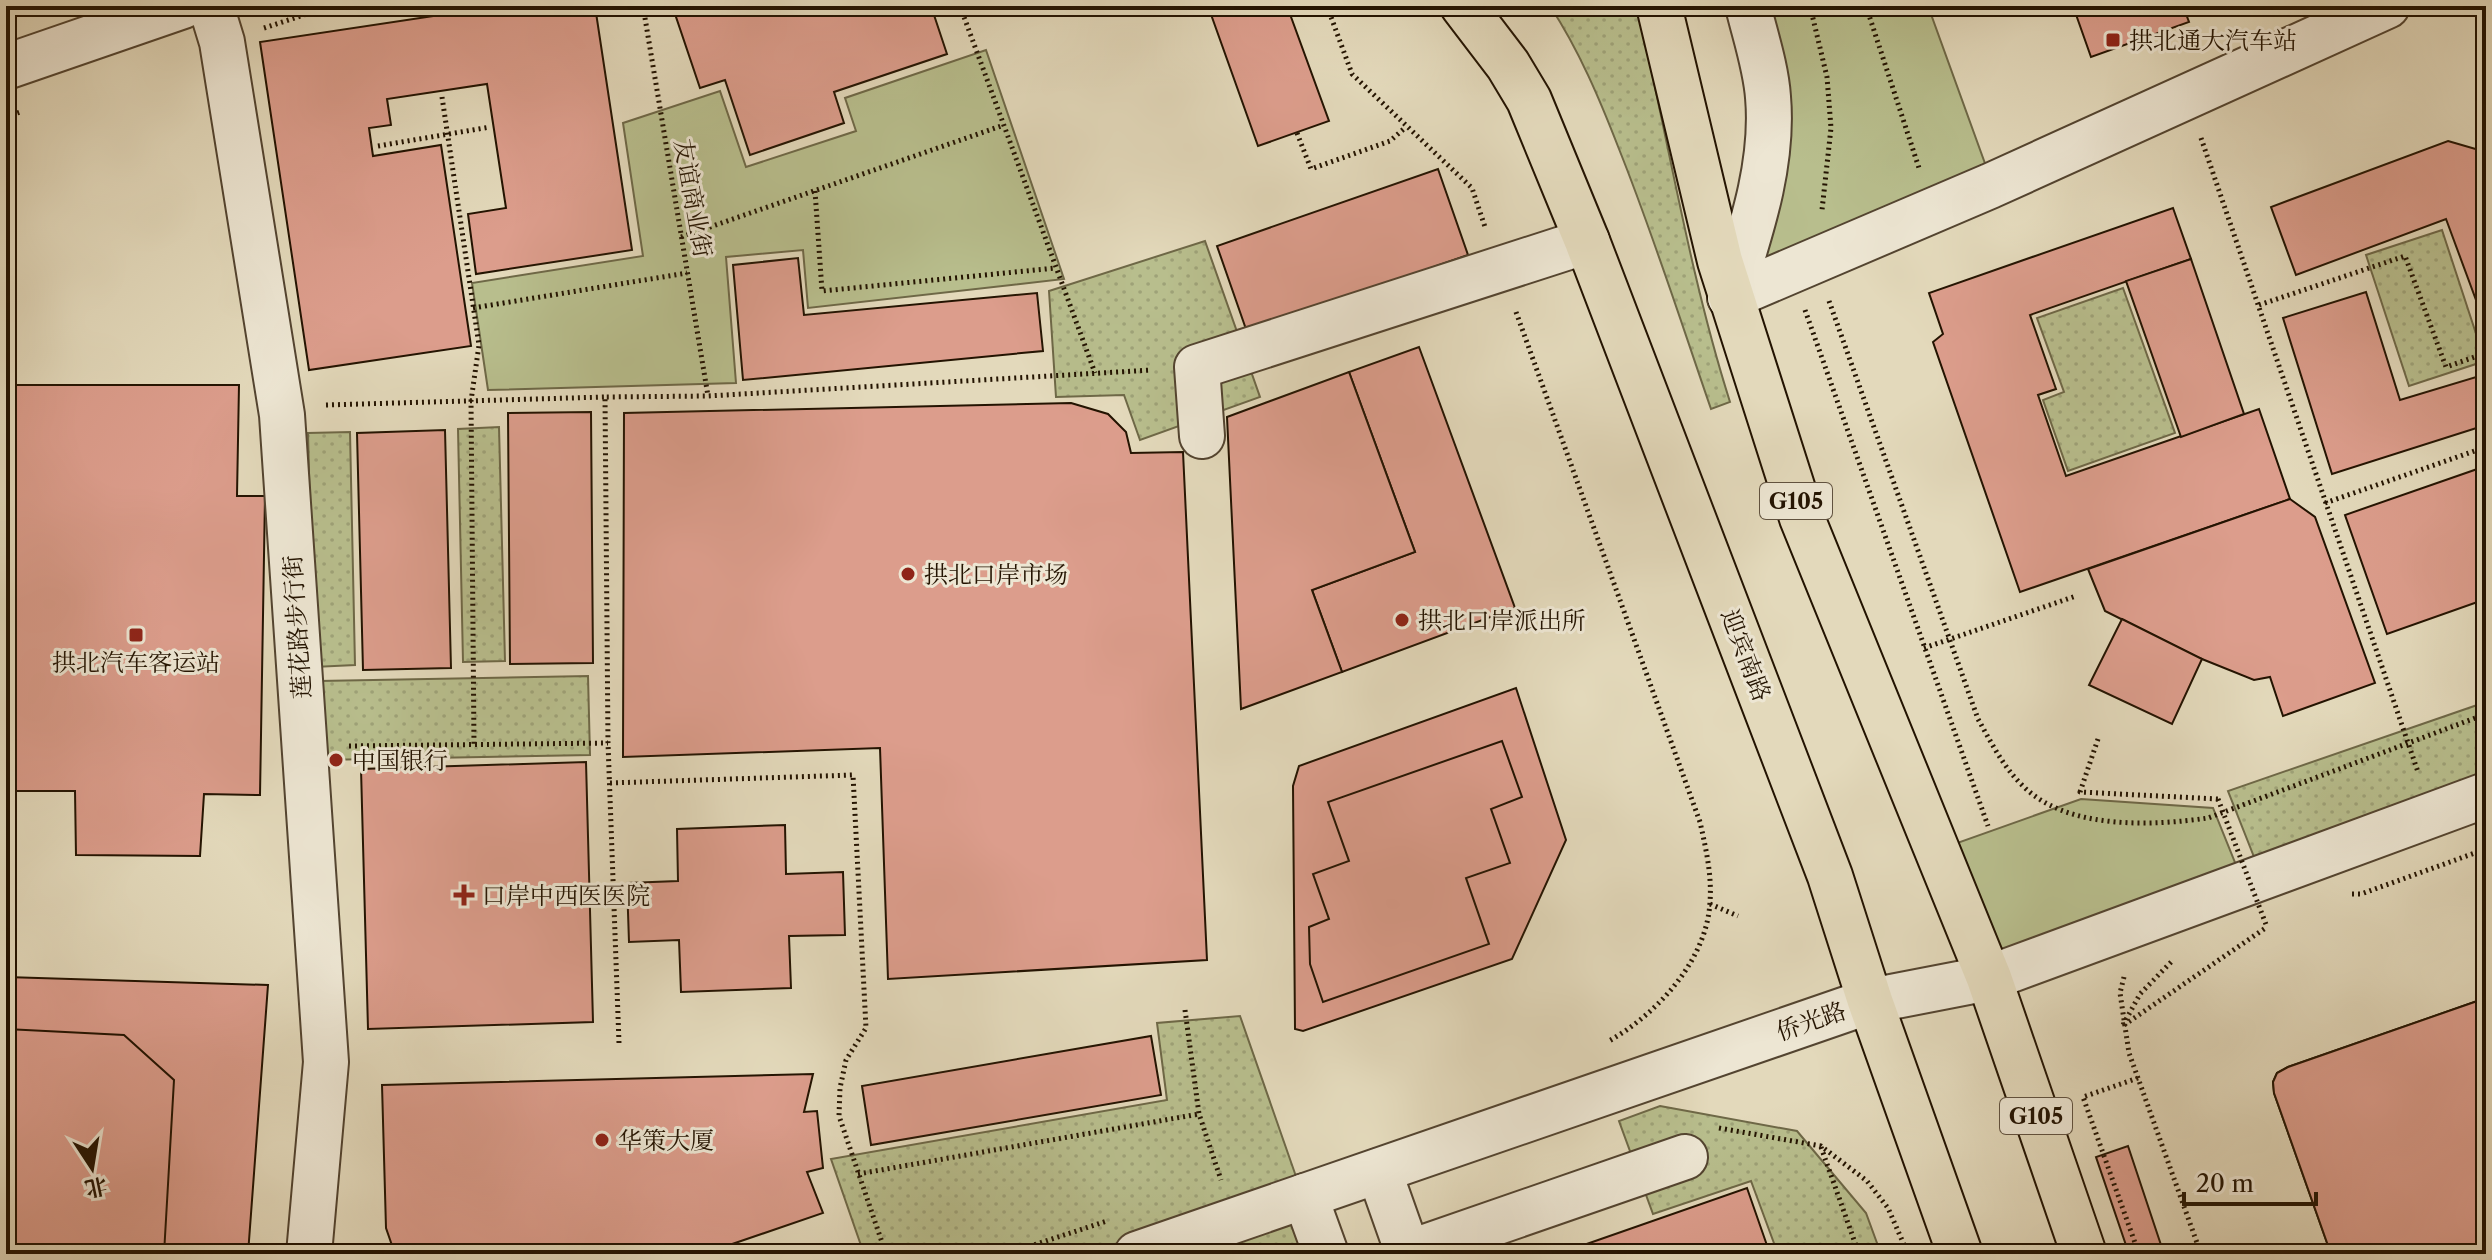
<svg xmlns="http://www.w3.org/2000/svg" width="2492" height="1260" font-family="'Libre Caslon Text','Noto Serif SC',serif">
<defs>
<pattern id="grass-dots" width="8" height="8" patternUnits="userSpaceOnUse" patternTransform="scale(2)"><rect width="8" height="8" fill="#b8be8d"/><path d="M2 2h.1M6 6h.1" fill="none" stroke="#9ea278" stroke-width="1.8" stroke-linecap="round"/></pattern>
</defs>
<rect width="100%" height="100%" fill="#e3d9bb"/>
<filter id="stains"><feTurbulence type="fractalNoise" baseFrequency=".0025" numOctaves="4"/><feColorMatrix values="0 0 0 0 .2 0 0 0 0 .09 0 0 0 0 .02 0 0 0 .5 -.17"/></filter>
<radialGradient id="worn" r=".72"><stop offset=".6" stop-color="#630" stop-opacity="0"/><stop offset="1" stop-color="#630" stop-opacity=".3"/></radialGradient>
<g fill="url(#grass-dots)" stroke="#6e6847" stroke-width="2">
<path d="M1550,6H1637C1668,138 1689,273 1730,402L1711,409C1681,322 1653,234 1619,149C1600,100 1579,50 1550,6Z"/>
<polygon points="2442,230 2485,361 2409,386 2366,255"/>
<polygon points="1205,241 1260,397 1140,440 1124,395 1056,397 1049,291"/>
<polygon points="2123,288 2175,433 2068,471 2043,400 2064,392 2037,318"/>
<polygon points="499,427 505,661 463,662 458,429"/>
<polygon points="350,432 355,665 314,667 308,433"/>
<polygon points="588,676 590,755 320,760 319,681"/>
<polygon points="2486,702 2486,785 2258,867 2228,791"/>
<polygon points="1240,1016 1306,1205 1159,1254 864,1254 831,1159 1167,1100 1157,1023"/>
<polygon points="1660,1106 1797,1131 1866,1213 1881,1254 1778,1254 1751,1181 1653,1214 1619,1121"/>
<polygon points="1307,1214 1321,1254 1190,1254"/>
</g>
<g fill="#b8be8d" stroke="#6e6847" stroke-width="2">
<polygon points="1768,6 1928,6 1987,169 1754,272 1773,233 1786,153"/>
<polygon points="986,50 1064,279 808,308 803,250 726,257 736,383 488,390 472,283 643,256 623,123 720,91 746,167 856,131 845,98"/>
<polygon points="2081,799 2213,808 2240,875 1993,970 1943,848"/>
</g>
<g fill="#dc9d8c" stroke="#231301" stroke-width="2">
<polygon points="500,6 595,6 632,250 476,274 468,214 506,208 487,84 387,99 391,125 369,128 373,156 441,145 471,346 309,370 260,42"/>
<polygon points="678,6 931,6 947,54 834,92 844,123 750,155 725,80 700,88 673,8"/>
<polygon points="1208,6 1287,6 1329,121 1258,146"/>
<polygon points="2073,6 2183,6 2189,22 2091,57"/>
<polygon points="2448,141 2486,152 2486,327 2446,219 2296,275 2271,207"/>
<polygon points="1438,169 1468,255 1247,332 1217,246"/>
<polygon points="2173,208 2191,259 2030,315 2056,389 2038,395 2066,476 2259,409 2290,499 2020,592 1933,342 1943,334 1929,293"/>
<polygon points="798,258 804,315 1037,293 1043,351 743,380 733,265"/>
<polygon points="2191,259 2244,414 2181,437 2126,281"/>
<polygon points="2366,292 2400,400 2486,374 2486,425 2332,474 2283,318"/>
<polygon points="1419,347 1515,608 1342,672 1312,590 1415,552 1349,372"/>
<polygon points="1349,372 1415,552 1312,590 1342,672 1241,709 1227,417"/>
<polygon points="6,385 239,385 237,496 265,496 260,795 204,794 200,856 76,855 75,791 6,791 14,517 6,517"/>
<polygon points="1071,403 1108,414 1126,432 1131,453 1183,452 1207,960 888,979 880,748 623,757 624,413"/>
<polygon points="591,412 593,663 510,664 508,413"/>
<polygon points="445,430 451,668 363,670 357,433"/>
<polygon points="2486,466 2486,599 2387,634 2345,515"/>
<polygon points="2290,499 2315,517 2375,683 2283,716 2270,677 2254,680 2197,657 2105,611 2088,569"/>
<polygon points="2122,619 2202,659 2172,724 2089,685"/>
<polygon points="1516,688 1566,840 1512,959 1303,1031 1295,1029 1293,786 1299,766"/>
<polygon points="1502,741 1522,797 1491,809 1510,863 1466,878 1489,944 1323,1002 1310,964 1309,927 1329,919 1313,874 1349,861 1328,802"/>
<polygon points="586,762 593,1022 368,1029 361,769"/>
<polygon points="785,825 786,874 843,872 845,935 789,936 791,988 681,992 679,940 629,942 627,883 678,881 677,829"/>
<polygon points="6,977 268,985 248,1254 6,1254"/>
<polygon points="2486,998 2486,1254 2331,1254 2274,1093 2273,1082 2277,1073 2288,1067"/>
<polygon points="2486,998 2486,1254 2331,1254 2274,1093 2273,1082 2277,1073 2288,1067"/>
<polygon points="6,1029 124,1035 174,1080 164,1254 6,1254"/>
<polygon points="1151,1036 1161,1095 871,1145 862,1086"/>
<polygon points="813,1074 804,1112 817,1111 823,1168 807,1172 823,1213 703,1254 395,1254 386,1228 382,1085"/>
<polygon points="2128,1146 2164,1254 2129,1254 2096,1157"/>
<polygon points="1747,1188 1770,1254 1558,1254"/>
</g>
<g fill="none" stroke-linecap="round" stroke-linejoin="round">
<g stroke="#534430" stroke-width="48">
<g id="minor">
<polyline points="211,6 222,42 282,415 326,1062 309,1254"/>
<polyline points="6,67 183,6"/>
<polyline points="1730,297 1990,186 2387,6"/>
<path d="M1730,297C1750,233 1774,165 1768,97C1766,67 1755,35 1748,6"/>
<polyline points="1202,436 1197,367 1587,241"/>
<polyline points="1379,1171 1408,1253 1685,1157"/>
<polyline points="1305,1196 1326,1254"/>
<polyline points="1137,1254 1870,1001 1989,978 2486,795"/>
</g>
</g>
<g stroke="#231301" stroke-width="48">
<g id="highway">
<polyline points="1463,6 1508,65 1529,100 1587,241 1830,876 1870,1001 1960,1254"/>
<polyline points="1659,6 1720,261 1802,518 1989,978 2084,1254"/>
</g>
</g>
<g stroke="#231301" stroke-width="5" stroke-dasharray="2 4" stroke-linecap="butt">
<polyline points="643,6 708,396"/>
<polyline points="960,6 1095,373"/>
<polyline points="1327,6 1352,74 1472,188 1485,227"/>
<polyline points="1810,6 1827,77 1831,128 1822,210"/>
<polyline points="1866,6 1919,168"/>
<polyline points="264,28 331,6"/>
<polyline points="442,97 479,345 471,401 474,745"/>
<polyline points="6,117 20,112"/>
<polyline points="1297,133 1311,169 1390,141 1406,127"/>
<polyline points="2201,138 2418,772"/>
<polyline points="378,146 490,127"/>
<polyline points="815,191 822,291 1056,268"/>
<polyline points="681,237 1004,125"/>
<path d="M1829,301L1978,719C1991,742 2003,767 2023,786C2067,830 2152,826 2208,818L2486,714"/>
<polyline points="2259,305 2405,256 2446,367 2486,353"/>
<polyline points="473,308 687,273"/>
<polyline points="1805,310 1988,826"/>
<path d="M1516,312L1700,822C1706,849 1712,875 1710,902C1707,960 1657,1014 1609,1041"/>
<polyline points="326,405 605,397"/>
<polyline points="2325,503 2486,447"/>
<polyline points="1924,648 2076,596"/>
<polyline points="2098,739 2080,792 2218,799"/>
<polyline points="349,746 608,743"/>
<polyline points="610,783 853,775 866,1028 846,1060 840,1088 839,1116 886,1254"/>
<polyline points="2352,894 2361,894 2486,849"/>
<polyline points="1710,904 1738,916"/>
<polyline points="2124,977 2120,993 2129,1053 2201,1254"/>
<polyline points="1185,1010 1199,1114 1221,1180"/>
<polyline points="2123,1025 2140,994 2173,960"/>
<polyline points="2124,1025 2267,927"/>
<polyline points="619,1043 608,743 605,397 708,396 1152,370"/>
<polyline points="2138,1078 2083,1097 2139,1254"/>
<polyline points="1719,1128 1821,1146 1867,1181 1888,1208 1908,1254"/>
<polyline points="1821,1147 1859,1254"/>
<polyline points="858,1174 1199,1114"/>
<polyline points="1006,1254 1107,1221"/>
</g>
<use href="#minor" stroke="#ede6d3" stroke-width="44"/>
<use href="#highway" stroke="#e3d9bb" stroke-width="44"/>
<polyline stroke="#231301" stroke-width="5" stroke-dasharray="2 4" stroke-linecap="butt" points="2218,799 2267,927"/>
</g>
<g fill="#8f2418" stroke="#ede6d3" stroke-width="3">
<rect x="2105" y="32" width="16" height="16" rx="4"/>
<circle cx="908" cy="574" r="8"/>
<circle cx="1402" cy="620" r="8"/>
<rect x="128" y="627" width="16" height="16" rx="4"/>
<circle cx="336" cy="760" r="8"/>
<path d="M460 883h8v8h8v8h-8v8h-8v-8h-8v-8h8z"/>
<circle cx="602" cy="1140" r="8"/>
</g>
<g text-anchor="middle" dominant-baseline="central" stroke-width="6" stroke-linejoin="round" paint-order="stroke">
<g fill="#ede6d3" stroke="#605240" stroke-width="2">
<rect x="1760" y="483" width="72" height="36" rx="6"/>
<rect x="2000" y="1098" width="72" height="36" rx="6"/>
</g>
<g font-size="22" font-weight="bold" fill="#231301">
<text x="1796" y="501">G105</text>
<text x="2036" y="1116">G105</text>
</g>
<g font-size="24" fill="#231301" stroke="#ede6d3" text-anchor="start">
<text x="2129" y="40">拱北通大汽车站</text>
<text x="924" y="574">拱北口岸市场</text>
<text x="1418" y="620">拱北口岸派出所</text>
<text x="136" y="662" text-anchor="middle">拱北汽车客运站</text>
<text x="352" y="760">中国银行</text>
<text x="482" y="895">口岸中西医医院</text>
<text x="618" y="1140">华策大厦</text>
</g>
<g font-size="24" fill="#231301" stroke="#ede6d3">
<text transform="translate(693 198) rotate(80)">友谊商业街</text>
<text transform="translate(297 627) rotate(-94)">莲花路步行街</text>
<text transform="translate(1746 655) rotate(69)">迎宾南路</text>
<text transform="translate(1811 1021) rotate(-19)">侨光路</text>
</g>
</g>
<rect width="2492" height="1260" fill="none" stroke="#e3d9bb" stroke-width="32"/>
<rect x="8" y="8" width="2476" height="1244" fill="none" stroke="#231301" stroke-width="4"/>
<rect x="16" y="16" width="2460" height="1228" fill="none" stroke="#231301" stroke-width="2"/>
<g transform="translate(92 1168) rotate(168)" stroke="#ede6d3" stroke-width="6" paint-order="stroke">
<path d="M0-6L14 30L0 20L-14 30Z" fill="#231301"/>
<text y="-12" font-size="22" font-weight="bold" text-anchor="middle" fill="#231301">北</text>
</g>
<path d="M2184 1192v12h132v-12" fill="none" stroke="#231301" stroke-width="4"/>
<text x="2196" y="1192" font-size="24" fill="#231301" stroke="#ede6d3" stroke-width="6" paint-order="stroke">20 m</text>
<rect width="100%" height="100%" filter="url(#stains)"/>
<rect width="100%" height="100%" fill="url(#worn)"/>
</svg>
